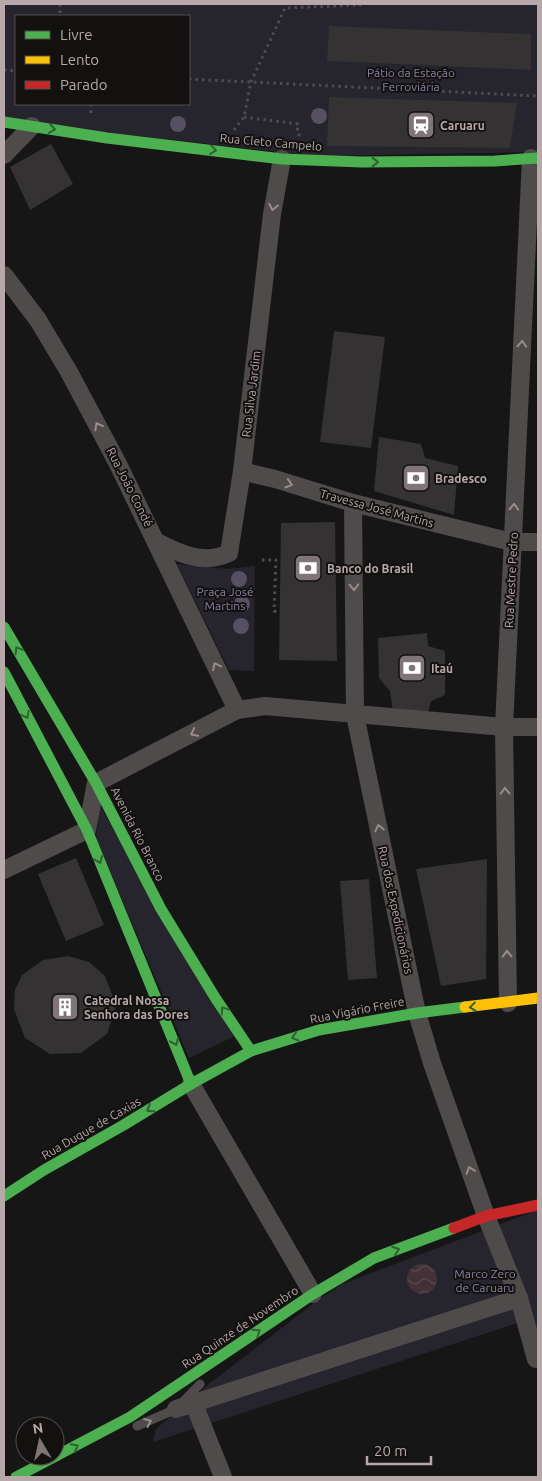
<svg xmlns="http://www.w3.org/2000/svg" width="542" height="1481" font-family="Ubuntu,sans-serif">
<defs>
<pattern id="water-waves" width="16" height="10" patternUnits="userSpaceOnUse" patternTransform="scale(1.25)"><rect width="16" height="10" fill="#423136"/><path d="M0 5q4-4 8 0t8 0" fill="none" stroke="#5b4c50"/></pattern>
</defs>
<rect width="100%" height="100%" fill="#161616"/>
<g fill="#26242c" fill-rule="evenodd">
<path d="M4,4H538V152L316,156L4,121ZM16,16H189V104H16Z"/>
<polygon points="177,564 228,569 255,566 254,671 229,670"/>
<polygon points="100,806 235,1036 189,1058 96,838"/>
<polygon points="538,1210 538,1340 518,1323 153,1442 156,1429 205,1387 314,1303 342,1284"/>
</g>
<circle fill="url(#water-waves)" cx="422" cy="1279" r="15"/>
<g fill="#343232">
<polygon points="329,26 531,34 531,70 327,61"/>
<polygon points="329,97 517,103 510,148 327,146"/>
<polygon points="51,144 73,184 30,210 10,167"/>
<polygon points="334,331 385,337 371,448 320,442"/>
<polygon points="379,437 421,444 425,458 458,466 454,515 374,491"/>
<polygon points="335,522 337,661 279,660 281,523"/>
<polygon points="427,633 428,646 445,651 445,695 431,701 428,713 393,712 390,691 379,678 378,638"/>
<polygon points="76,858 104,925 66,941 38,874"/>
<polygon points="487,859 486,979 441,986 416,869"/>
<polygon points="369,879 377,978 348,980 340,881"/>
<polygon points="68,956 89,962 105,976 116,1005 107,1034 81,1053 50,1054 25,1038 14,1009 15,990 22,975 43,960"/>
</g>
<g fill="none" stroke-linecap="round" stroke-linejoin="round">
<g stroke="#514c4c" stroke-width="3" stroke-dasharray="2.5 4" stroke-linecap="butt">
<polyline points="60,4 60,16"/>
<polyline points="4,70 16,71"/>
<polyline points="189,79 538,96"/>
<polyline points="91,104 91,113"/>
<polyline points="244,117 298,124 297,133 300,136"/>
<polyline points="234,130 244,117 251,82 285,8 360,5 359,4"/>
<polyline points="262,560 276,560 274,611 280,612"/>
</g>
<polyline stroke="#4f4b4b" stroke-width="9" points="137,1426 176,1409 200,1384"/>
<g stroke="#4f4b4b" stroke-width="18">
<polyline points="4,155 32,126"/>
<polyline points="4,275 38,320 69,372 117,462 237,710"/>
<polyline points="242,471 275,479 353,503 512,542 538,542"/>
<polyline points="353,503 355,715 417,1013 432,1063 486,1216 519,1298 536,1359"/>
<path d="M157,542C180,554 204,565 229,553L242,471L272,214L282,159"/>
<polyline points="4,870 87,830 96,783 237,710 265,706 504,727 538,727"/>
<polyline points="508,1003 504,727 531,158"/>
<polyline points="191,1084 313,1294"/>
<polyline points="194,1404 223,1477"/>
<polyline points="176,1409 519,1298"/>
</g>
<g stroke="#4caf50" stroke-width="11">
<polyline points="4,122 107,138 282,159 362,162 495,161 538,158"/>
<polyline points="4,627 96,783 161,909 216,999 251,1051"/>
<polyline points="4,672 87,830 191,1084"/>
<polyline points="4,1196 44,1170 122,1126 191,1084 251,1051 319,1030 417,1013 465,1007"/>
<polyline points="16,1477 130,1417 313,1294 374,1258 454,1228"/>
</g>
<polyline stroke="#ffc107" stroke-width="11" points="465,1007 538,998"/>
<polyline stroke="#c62828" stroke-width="11" points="454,1228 486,1216 538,1205"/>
</g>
<g fill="#565062">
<circle cx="319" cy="116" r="8"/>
<circle cx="178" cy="124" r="8"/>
<circle cx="239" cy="579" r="8"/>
<circle cx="242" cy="604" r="8"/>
<circle cx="241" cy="626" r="8"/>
</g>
<defs><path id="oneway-chevron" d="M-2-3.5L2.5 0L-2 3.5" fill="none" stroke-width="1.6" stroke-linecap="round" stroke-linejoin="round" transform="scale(1.25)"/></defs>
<g stroke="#2f6030">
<use href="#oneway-chevron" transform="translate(52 129) rotate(9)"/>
<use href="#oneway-chevron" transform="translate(213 150) rotate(7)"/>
<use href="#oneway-chevron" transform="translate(375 162)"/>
<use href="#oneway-chevron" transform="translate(18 650) rotate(-121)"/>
<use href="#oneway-chevron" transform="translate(26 715) rotate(62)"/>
<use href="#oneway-chevron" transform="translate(99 860) rotate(68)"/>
<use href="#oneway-chevron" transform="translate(473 1007) rotate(173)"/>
<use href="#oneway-chevron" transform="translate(224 1010) rotate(-124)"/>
<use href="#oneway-chevron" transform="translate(295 1037) rotate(163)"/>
<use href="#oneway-chevron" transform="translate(175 1042) rotate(68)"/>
<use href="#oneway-chevron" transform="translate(150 1109) rotate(148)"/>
<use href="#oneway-chevron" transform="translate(396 1250) rotate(-20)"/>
<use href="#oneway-chevron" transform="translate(257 1332) rotate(-35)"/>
<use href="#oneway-chevron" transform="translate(75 1447) rotate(-28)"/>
</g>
<g stroke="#988c8d">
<use href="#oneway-chevron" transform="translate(273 207) rotate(101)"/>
<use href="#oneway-chevron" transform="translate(522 344) rotate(-87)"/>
<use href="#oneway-chevron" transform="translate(98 426) rotate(-118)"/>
<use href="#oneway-chevron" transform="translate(289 484) rotate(17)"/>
<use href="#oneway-chevron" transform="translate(514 507) rotate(-87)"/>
<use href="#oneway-chevron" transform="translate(354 587) rotate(89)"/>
<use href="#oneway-chevron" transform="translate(216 666) rotate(-115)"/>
<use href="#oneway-chevron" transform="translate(194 733) rotate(153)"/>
<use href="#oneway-chevron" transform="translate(505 791) rotate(-91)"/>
<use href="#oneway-chevron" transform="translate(379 828) rotate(-102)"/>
<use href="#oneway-chevron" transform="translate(507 954) rotate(-91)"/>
<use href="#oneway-chevron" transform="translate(470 1170) rotate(-109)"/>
<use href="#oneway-chevron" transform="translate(148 1422) rotate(-24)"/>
</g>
<defs>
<g id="station-square" transform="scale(1.4375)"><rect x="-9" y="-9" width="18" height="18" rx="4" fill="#7f7576" stroke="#121110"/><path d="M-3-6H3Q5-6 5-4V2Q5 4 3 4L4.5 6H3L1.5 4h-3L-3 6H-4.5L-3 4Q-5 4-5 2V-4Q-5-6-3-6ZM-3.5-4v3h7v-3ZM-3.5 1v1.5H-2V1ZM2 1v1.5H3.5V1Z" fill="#fff"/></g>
<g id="bank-square" transform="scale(1.4375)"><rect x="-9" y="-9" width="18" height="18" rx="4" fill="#7f7576" stroke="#121110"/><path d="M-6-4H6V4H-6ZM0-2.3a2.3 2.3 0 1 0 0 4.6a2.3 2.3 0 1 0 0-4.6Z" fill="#fff"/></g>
<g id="building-square" transform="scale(1.4375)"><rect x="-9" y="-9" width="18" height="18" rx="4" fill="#7f7576" stroke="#121110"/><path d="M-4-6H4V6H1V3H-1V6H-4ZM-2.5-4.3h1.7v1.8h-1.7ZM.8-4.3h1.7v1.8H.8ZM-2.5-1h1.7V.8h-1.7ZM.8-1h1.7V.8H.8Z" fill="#fff"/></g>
</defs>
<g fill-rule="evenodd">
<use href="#station-square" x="421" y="125"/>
<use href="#bank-square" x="416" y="478"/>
<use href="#bank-square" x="308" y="568"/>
<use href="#bank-square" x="412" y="668"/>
<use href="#building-square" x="65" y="1007"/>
</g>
<g text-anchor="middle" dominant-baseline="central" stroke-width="4" stroke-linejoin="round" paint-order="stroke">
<g font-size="12" fill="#8b80a1" stroke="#121110">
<text x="411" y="72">Pátio da Estação<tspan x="411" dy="14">Ferroviária</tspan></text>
<text x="225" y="591">Praça José<tspan x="225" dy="14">Martins</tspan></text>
<text x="485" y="1273">Marco Zero<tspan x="485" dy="14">de Caruaru</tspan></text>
</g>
<g font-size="12" font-weight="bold" fill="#b7a8a9" stroke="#121110" text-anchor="start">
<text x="440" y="125">Caruaru</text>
<text x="435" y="478">Bradesco</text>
<text x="327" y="568">Banco do Brasil</text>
<text x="431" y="668">Itaú</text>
<text x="84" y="1000">Catedral Nossa<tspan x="84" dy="14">Senhora das Dores</tspan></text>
</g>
<g font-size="12" fill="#b7a8a9" stroke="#121110">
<text transform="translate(271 142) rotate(5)">Rua Cleto Campelo</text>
<text transform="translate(251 394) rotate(-83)">Rua Silva Jardim</text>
<text transform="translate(130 487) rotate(63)">Rua João Condé</text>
<text transform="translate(377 508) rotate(15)">Travessa José Martins</text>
<text transform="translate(511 580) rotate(-87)">Rua Mestre Pedro</text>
<text transform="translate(138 834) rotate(63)">Avenida Rio Branco</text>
<text transform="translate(396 910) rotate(78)">Rua dos Expedicionários</text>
<text transform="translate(357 1010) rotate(-11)">Rua Vigário Freire</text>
<text transform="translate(91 1128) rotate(-30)">Rua Duque de Caxias</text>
<text transform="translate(240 1327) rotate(-34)">Rua Quinze de Novembro</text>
</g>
</g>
<rect width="542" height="1481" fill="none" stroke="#b7a8a9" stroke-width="10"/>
<rect x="15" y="15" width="175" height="90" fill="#121110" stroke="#544d4d"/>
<rect x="25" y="31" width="25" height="8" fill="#4caf50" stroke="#544d4d"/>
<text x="60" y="40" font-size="15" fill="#b7a8a9">Livre</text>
<rect x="25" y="56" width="25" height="8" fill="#ffc107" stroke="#544d4d"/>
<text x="60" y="65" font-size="15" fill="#b7a8a9">Lento</text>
<rect x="25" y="81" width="25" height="8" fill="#c62828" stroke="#544d4d"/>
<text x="60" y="90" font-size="15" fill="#b7a8a9">Parado</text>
<g transform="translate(40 1441) rotate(351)"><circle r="24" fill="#121110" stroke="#544d4d"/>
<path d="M0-4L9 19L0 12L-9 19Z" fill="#7f7576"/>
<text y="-8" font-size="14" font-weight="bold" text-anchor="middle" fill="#b7a8a9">N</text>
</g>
<path d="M367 1456v8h64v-8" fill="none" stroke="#b7a8a9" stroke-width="2.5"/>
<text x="374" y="1456" font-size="15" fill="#b7a8a9" stroke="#121110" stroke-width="4" paint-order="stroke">20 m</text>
</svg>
